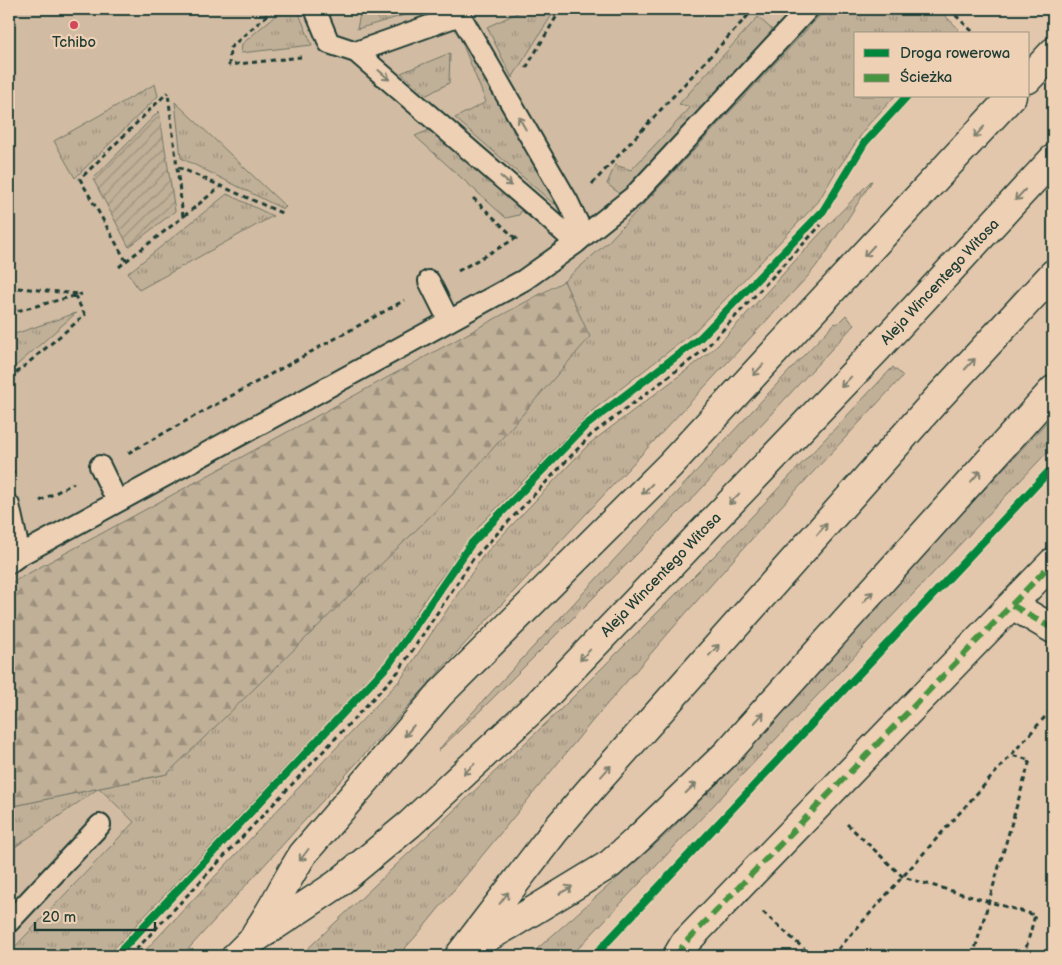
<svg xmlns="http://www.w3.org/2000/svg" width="1062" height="965" viewBox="0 0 1062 965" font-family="'Balsamiq Sans',sans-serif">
	<defs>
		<pattern id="grass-tufts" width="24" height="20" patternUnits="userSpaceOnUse" patternTransform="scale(1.25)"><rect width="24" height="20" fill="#c1b098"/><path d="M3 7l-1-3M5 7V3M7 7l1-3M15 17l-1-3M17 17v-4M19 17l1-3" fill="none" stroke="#9c907d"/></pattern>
		<pattern id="forest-firs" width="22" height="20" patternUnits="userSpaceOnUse" patternTransform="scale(1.25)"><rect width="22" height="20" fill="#c1b098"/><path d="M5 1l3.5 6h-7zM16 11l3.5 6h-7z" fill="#9c907d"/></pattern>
		<pattern id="garden-furrows" width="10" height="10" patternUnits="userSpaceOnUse" patternTransform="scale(1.25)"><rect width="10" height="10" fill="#c1b098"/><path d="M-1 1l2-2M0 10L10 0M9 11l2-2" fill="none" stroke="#9c907d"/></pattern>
	</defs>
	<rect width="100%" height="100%" fill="#e2c7ac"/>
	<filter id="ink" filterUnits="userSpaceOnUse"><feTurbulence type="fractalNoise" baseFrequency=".02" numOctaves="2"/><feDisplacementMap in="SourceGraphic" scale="10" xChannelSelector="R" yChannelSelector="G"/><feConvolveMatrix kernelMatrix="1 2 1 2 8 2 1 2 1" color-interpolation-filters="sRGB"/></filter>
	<g filter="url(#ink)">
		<path fill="#d1bba2" d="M9,9h831l-227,244 -604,331z
			M99,788l35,34 -125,131v-109l6,2z"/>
		<path fill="url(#grass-tufts)" stroke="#707666" d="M283,9h14l15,36 -71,8 1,-9z
			M361,9h48l-1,5 -51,15z
			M526,9h28l1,1 -43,68 -25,-51z
			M826,9h112l21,20 -4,5h-99v62h39l-27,29 -33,48 -17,29 -123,129 -103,80 -110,112 -55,73 -40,63 -280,297h-98v-3l125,-131 -35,-34 -84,59 -6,-3v-37l158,-33 422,-437 -25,-56 44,-39z
			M758,17l19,17 -153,163 -17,-13 8,-19 16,5 60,-63 -12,-3z
			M461,40l98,161 -5,3 -99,-86 31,-16z
			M450,53l-1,30 -22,12 -26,-22z
			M155,84l3,12 -83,82 -21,-37z
			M175,102l111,105 -3,2 -102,-51z
			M434,128l89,79 -4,8 -13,3 -91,-82z
			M871,181h1l-48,75 -15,19 -350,375 -277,306h-42l261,-277 82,-123 29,-31 77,-81 115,-87 14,-12 109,-119z
			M227,194l46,22 -134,74 -11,-17z
			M76,313l-67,59v-36z
			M846,315l8,10 -165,177 -205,205 -46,44 8,-10 358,-386 31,-32 2,1z
			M893,367l10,9 -130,139 -94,106 -85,98 -177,216 -19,21h-98l260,-246 162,-162z
			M1053,415v31l-482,510h-42l110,-97 30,-27z"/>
		<path fill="url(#forest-firs)" stroke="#707666" d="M564,281l26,56 -135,155 -288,282 -158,33v-223z"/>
		<path fill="url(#garden-furrows)" stroke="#707666" d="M159,111l16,100 -46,36 -36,-68z"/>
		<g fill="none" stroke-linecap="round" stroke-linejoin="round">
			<defs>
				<path id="lane" d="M315,9l14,34 27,9 191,165 29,26 8,-7 -16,-34 -108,-187 -8,-6
					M356,52l104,-37
					M584,236l50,-40 174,-187
					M429,281l20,40
					M100,466l17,35
					M9,505l11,50
					M9,563l11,-8 504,-275 52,-37
					M9,922l91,-97"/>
				<path id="street" d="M1012,605l41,24
					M677,956l7,-12 369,-382"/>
				<path id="primary" d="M1028,79l25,-27
					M256,933c18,-25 30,-53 47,-79l137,-160 230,-229 342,-369
					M474,945l39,-22 97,-59 29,-26 87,-84 327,-364
					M236,956l14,-14 86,-57 74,-61 128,-120 341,-357 174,-188
					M459,956l95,-124 34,-40 349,-393 116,-125"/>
			</defs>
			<use href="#lane" stroke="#1f3d34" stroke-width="24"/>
			<use href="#street" stroke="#1f3d34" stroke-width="31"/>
			<use href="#primary" stroke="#1f3d34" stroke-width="31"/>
			<path stroke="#1f3d34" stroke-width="3" stroke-dasharray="5 4" stroke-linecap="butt" d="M274,9l-44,39 -1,17 72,-8
				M949,9l26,25
				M526,68l35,-59
				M178,167l106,47
				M592,184l162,-175
				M473,198l43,41
				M184,216l37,-30
				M126,261l57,-44 -15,-124
				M119,267l7,-6 -46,-82 88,-87
				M458,271l62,-35
				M9,287l69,7
				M9,313l73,-19
				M9,379l76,-64 -10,-19
				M9,453l5,21
				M128,453l277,-153
				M40,501l34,-18
				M847,824l56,53 132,38 -11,41
				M763,912l49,44
				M130,956l268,-284 75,-113 118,-124 113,-85 117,-125
				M832,956l221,-248
				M973,956l57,-196 -19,-5"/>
			<use href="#lane" stroke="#eed0b4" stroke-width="20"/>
			<use href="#street" stroke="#eed0b4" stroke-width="28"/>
			<use href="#primary" stroke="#eed0b4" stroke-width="28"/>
			<path stroke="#479441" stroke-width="6" stroke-dasharray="12 6" stroke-linecap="butt" d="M1012,605l41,24
				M677,956l7,-12 369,-382"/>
			<defs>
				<path id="cycleway" d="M116,956l273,-292 82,-120 114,-118 115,-88 123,-127 42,-69 42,-46
					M594,956l459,-489"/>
			</defs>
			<use href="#cycleway" stroke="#eed0b4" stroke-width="11"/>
			<use href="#cycleway" stroke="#00873e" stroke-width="8"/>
		</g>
		<defs><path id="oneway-shaft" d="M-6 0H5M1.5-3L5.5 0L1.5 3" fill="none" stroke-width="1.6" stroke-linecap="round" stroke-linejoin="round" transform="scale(1.25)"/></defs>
		<g stroke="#7c7f6e">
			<use href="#oneway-shaft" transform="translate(384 75) rotate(41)"/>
			<use href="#oneway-shaft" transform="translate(522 123) rotate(-120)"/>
			<use href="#oneway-shaft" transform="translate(979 132) rotate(133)"/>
			<use href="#oneway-shaft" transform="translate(506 181) rotate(41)"/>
			<use href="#oneway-shaft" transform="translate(1020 195) rotate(133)"/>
			<use href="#oneway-shaft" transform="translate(869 251) rotate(133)"/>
			<use href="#oneway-shaft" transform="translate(970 364) rotate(-47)"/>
			<use href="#oneway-shaft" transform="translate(758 370) rotate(133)"/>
			<use href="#oneway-shaft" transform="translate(846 382) rotate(134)"/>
			<use href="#oneway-shaft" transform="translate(976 476) rotate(-48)"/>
			<use href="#oneway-shaft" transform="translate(647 489) rotate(135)"/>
			<use href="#oneway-shaft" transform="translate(734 499) rotate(134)"/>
			<use href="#oneway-shaft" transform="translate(822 529) rotate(-48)"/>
			<use href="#oneway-shaft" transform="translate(868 597) rotate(-48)"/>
			<use href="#oneway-shaft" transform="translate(714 650) rotate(-48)"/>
			<use href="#oneway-shaft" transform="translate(585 655) rotate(134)"/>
			<use href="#oneway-shaft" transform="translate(759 718) rotate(-48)"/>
			<use href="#oneway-shaft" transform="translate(409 731) rotate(130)"/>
			<use href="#oneway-shaft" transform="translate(469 769) rotate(137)"/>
			<use href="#oneway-shaft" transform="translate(606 771) rotate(-48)"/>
			<use href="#oneway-shaft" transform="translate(691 788) rotate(-44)"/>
			<use href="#oneway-shaft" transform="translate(304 855) rotate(127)"/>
			<use href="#oneway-shaft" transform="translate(566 890) rotate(-31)"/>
			<use href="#oneway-shaft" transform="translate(504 898) rotate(-53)"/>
		</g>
	</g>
	<circle fill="#d1495b" stroke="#eed0b4" stroke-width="2" cx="74" cy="25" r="5"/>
	<g text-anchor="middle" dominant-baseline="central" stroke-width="4.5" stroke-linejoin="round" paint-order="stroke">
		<g font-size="15" fill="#1f3d34" stroke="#eed0b4">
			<text x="74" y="42">Tchibo</text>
		</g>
		<g font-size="15" fill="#1f3d34" stroke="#eed0b4">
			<text transform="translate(940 282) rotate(-47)">Aleja Wincentego Witosa</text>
			<text transform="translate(661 575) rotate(-46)">Aleja Wincentego Witosa</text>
		</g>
	</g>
	<rect width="1062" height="965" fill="none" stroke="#eed0b4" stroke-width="30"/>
	<rect x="15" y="15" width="1032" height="935" fill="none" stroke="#1f3d34" stroke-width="2" filter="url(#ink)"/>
	<rect x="854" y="32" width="175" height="65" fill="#eed0b4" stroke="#9b9581"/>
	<rect x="864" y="49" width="25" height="8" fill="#00873e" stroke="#9b9581"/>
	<text x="900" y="58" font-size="15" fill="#1f3d34">Droga rowerowa</text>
	<rect x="864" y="74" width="25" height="8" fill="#479441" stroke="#9b9581"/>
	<text x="900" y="82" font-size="15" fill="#1f3d34">Ścieżka</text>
	<path d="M35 922v8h120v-8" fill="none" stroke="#1f3d34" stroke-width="2.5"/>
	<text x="42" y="922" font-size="15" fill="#1f3d34" stroke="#eed0b4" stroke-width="4" paint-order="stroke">20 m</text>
</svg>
